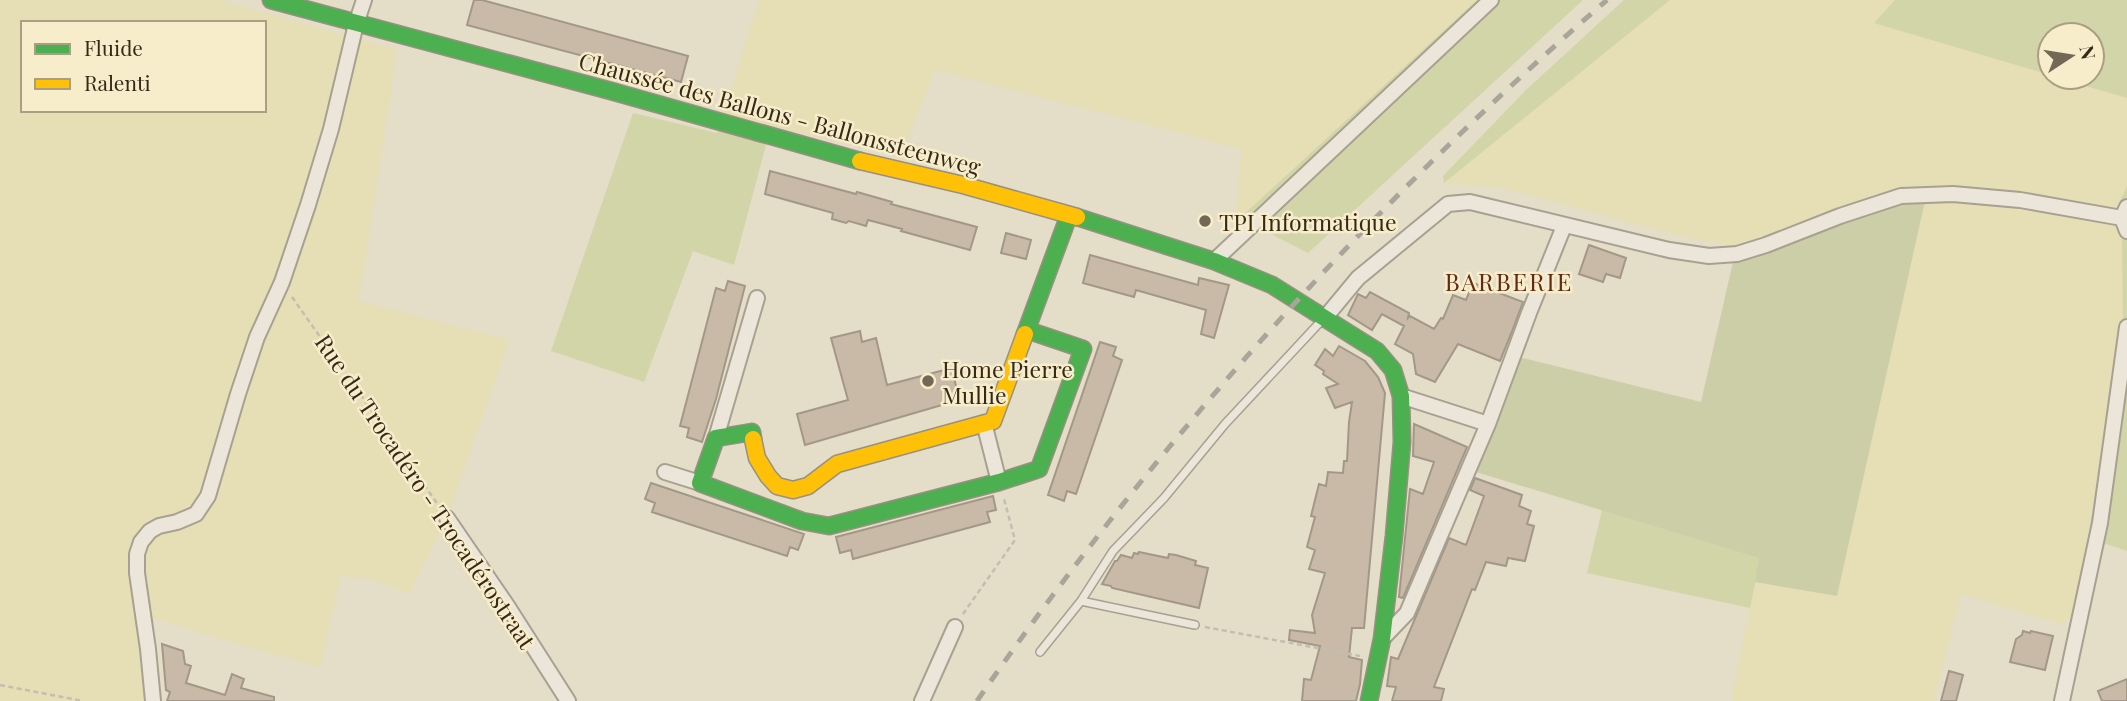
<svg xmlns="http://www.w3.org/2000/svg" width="2127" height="701" viewBox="0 0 2127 701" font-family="'Playfair Display',serif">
	<rect width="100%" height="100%" fill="#e4ddc7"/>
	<path fill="#e6deb5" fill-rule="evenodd" d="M0,0h219l178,50 -38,251 150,39 -62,178 -38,76 -33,-14 -35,-4 -21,91 -117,-33 -54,-18 4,85h-153zM23,23h241v87h-241z
		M759,0h718l-237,218 -5,-3 7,-66 -307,-79 -34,87 -178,-43z
		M1670,0h225l-21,23 176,52v2l77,21v88l-8,17 3,39 1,80 -49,293 -12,9 -101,-30 -27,107h-203l24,-119 82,13 70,-397 -174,64 -7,-18 -41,-7 -185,-50 -56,-4z"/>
	<path fill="#d2d5a7" d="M1477,0h106l-275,253 -68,-35z
		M1624,0h46l-226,183 -1,-7 83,-86z
		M1895,0h232v98l-72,-21h37v-42h-42v40l-176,-52z
		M633,113l84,20 6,-19 48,12 -37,139 -41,-14 -49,131 -93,-31z
		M2127,186v365l-39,-13 35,-216 -1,-80 -3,-39z
		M1602,510l158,48 -10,50 -163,-35z"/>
	<path fill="#cccea8" d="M1907,198l18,3 -88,395 -82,-14 4,-24 -283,-86 43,-115 182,45 32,-140z"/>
	<path fill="#c8baa7" stroke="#a39887" stroke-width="2" d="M474,0h8l206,56 -7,26 -214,-57z
		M770,171l86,23 1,-2 35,10 -1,2 86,23 -7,23 -69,-19 1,-2 -34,-9 -2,6 -17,-5 -3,2 -14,-4 1,-6 -68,-19z
		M1006,233l25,7 -5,19 -25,-6z
		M1589,245l37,13 -6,20 -14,-4 -3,8 -24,-8z
		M1090,255l108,30 1,-7 30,7 -15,53 -13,-4 5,-24 -70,-20 -2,7 -51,-14z
		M728,281l17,5 -29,113 -14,43 -15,-5 2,-9 -9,-2 36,-138 9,3z
		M1473,283l50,19 -12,32 -11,27 -42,-17 -23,38 -19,-8 -3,-20 -18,-10 9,-18 -22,-12 -10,16 -24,-15 10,-21 8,4 4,-6 39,21 -1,5 2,-2 24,13 7,-11 2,1 10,-24 13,5z
		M860,331l2,11 14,-4 11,47 65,-17 7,32 -154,45 -8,-31 51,-14 -17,-62z
		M1100,342l16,5 -3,9 9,4 -46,134 -9,-3 -3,10 -16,-6z
		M1339,346l26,15 13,16 7,16 -21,235h-12l-3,29 13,3 -2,24 -4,17h-54l2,-22 7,1 9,-34 -31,-6 1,-10 25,3 -3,-18 13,-42 -16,-4 6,-19 -8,-3 8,-30 -4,-1 8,-32 7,2 2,-14 15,1 1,-12h3l2,-39 3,-20 -17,6 -9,-20 12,-4 -15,-10 1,-3 -9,-6 10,-16 8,7z
		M1414,424l53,23 -64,151 -4,-1 11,-108 13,5 11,-32 -21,-6z
		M1475,478l47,17 -3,11 12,5 -4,13 7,2 -9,35 -17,-3 -2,8 -20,-4 -11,28 -3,-1 -38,98 10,2 -3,12h-49l4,-14 -9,-1 4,-29 7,2 51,-121 17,7 18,-49 -14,-6z
		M651,483l153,51 -6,16 -8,-3 -3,9 -135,-44 3,-9 -10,-4z
		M993,496l3,14 -9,2 3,10 -137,37 -2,-9 -11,3 -4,-16z
		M1139,552l29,6 1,-4 7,1 20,6 -1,4 13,3 -9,40 -87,-20 -1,-2 -9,-2 13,-23h2l4,-6 11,3 2,-5 4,1z
		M2023,631l7,2 1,-2 22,5 -8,34 -35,-8 6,-23 6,-4z
		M162,644l21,7 2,13 6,2 -5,17 39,12 7,-21 12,5 -3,9 33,9v4h-107l3,-9 -4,-2z
		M1949,671l14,4 -7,26h-15z
		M2127,679v22h-25l-4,-10z"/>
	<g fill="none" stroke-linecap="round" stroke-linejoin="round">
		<defs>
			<path id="lane" d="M1081,601l114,24
				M1040,652l41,-51 32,-50 51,-53 61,-74 98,-105"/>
			<path id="street" d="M2127,207l-5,11 5,13
				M1214,261l277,-261
				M1324,319l34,-41 90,-74 22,-2 199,48 40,6 28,-2 29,-9 74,-29 61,-20 52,-2 67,6 102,18
				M1401,396l87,28
				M984,423l15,59
				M716,438l41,-140
				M665,472l35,11
				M447,518l61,89 60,94
				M1382,639l25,-26 81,-189 41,-111 35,-87
				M153,701l-5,-52 -11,-76v-19l4,-12 9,-11 9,-5 18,-4 19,-8 12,-18 30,-102 19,-57 25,-55 26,-77 23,-76 25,-105 8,-24
				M922,701l33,-74
				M2062,701l38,-178 27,-196"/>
			<path id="fast" d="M271,0l340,91 249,70
				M1077,217l137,44 58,24 105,66 16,19 8,26 1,46 -8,94 -12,103 -13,62
				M1025,334l44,-119
				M753,439l-1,-7 -36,6 -16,45 102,38 27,5 170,-44 40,-13 44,-120 -56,-19"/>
			<path id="slow" d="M860,161l103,24 114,32
				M753,439l4,19 11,18 9,10 16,4 15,-4 29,-22 156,-43 32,-87"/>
		</defs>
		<use href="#lane" stroke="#a8a091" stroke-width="10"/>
		<use href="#street" stroke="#a8a091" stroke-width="18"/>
		<use href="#fast" stroke="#989081" stroke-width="19"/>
		<use href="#slow" stroke="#989081" stroke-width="19"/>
		<path stroke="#c3beb0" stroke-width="2.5" stroke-dasharray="5 3.5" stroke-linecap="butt" d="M292,297l147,209
			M963,614l52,-74 -11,-41
			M1205,627l155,29
			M0,685l83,16"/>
		<use href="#lane" stroke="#ebe6d9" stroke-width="7"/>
		<use href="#street" stroke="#ebe6d9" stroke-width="14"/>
		<use href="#fast" stroke="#4caf50" stroke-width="16"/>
		<use href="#slow" stroke="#ffc107" stroke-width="16"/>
		<path stroke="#a9a59a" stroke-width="5" stroke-dasharray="12 12" stroke-linecap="butt" d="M977,701c177,-257 394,-497 630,-701"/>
	</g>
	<g fill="#736856" stroke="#f8edca" stroke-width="2.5">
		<circle cx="1205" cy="221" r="7"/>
		<circle cx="928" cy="381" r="7"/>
	</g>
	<g text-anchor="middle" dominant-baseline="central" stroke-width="5" stroke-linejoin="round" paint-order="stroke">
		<g font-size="23" fill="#362919" stroke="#f8edca">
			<text transform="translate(780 113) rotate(15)">Chaussée des Ballons - Ballonssteenweg</text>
			<text transform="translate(426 491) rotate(56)">Rue du Trocadéro - Trocadérostraat</text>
		</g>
		<g font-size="23" fill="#362919" stroke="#f8edca" text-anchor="start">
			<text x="1219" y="221">TPI Informatique</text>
			<text x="942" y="368">Home Pierre<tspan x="942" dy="26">Mullie</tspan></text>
		</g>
		<g font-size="24" letter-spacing="2" fill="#652a16" stroke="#f8edca">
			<text x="1509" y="281">BARBERIE</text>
		</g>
	</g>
	<rect x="21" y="21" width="245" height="91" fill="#f8edca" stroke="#aa9f83" stroke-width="2"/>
	<rect x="35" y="44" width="35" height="10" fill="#4caf50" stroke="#aa9f83" stroke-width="2"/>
	<text x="84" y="56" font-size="21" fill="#362919">Fluide</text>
	<rect x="35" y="79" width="35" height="10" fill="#ffc107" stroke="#aa9f83" stroke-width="2"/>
	<text x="84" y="91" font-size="21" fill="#362919">Ralenti</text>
	<g transform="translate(2071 56) rotate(78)"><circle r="33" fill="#f8edca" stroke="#aa9f83" stroke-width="2"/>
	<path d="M0-5L12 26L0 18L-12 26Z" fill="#736856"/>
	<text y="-10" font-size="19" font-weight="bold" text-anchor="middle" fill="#362919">N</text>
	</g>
</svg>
